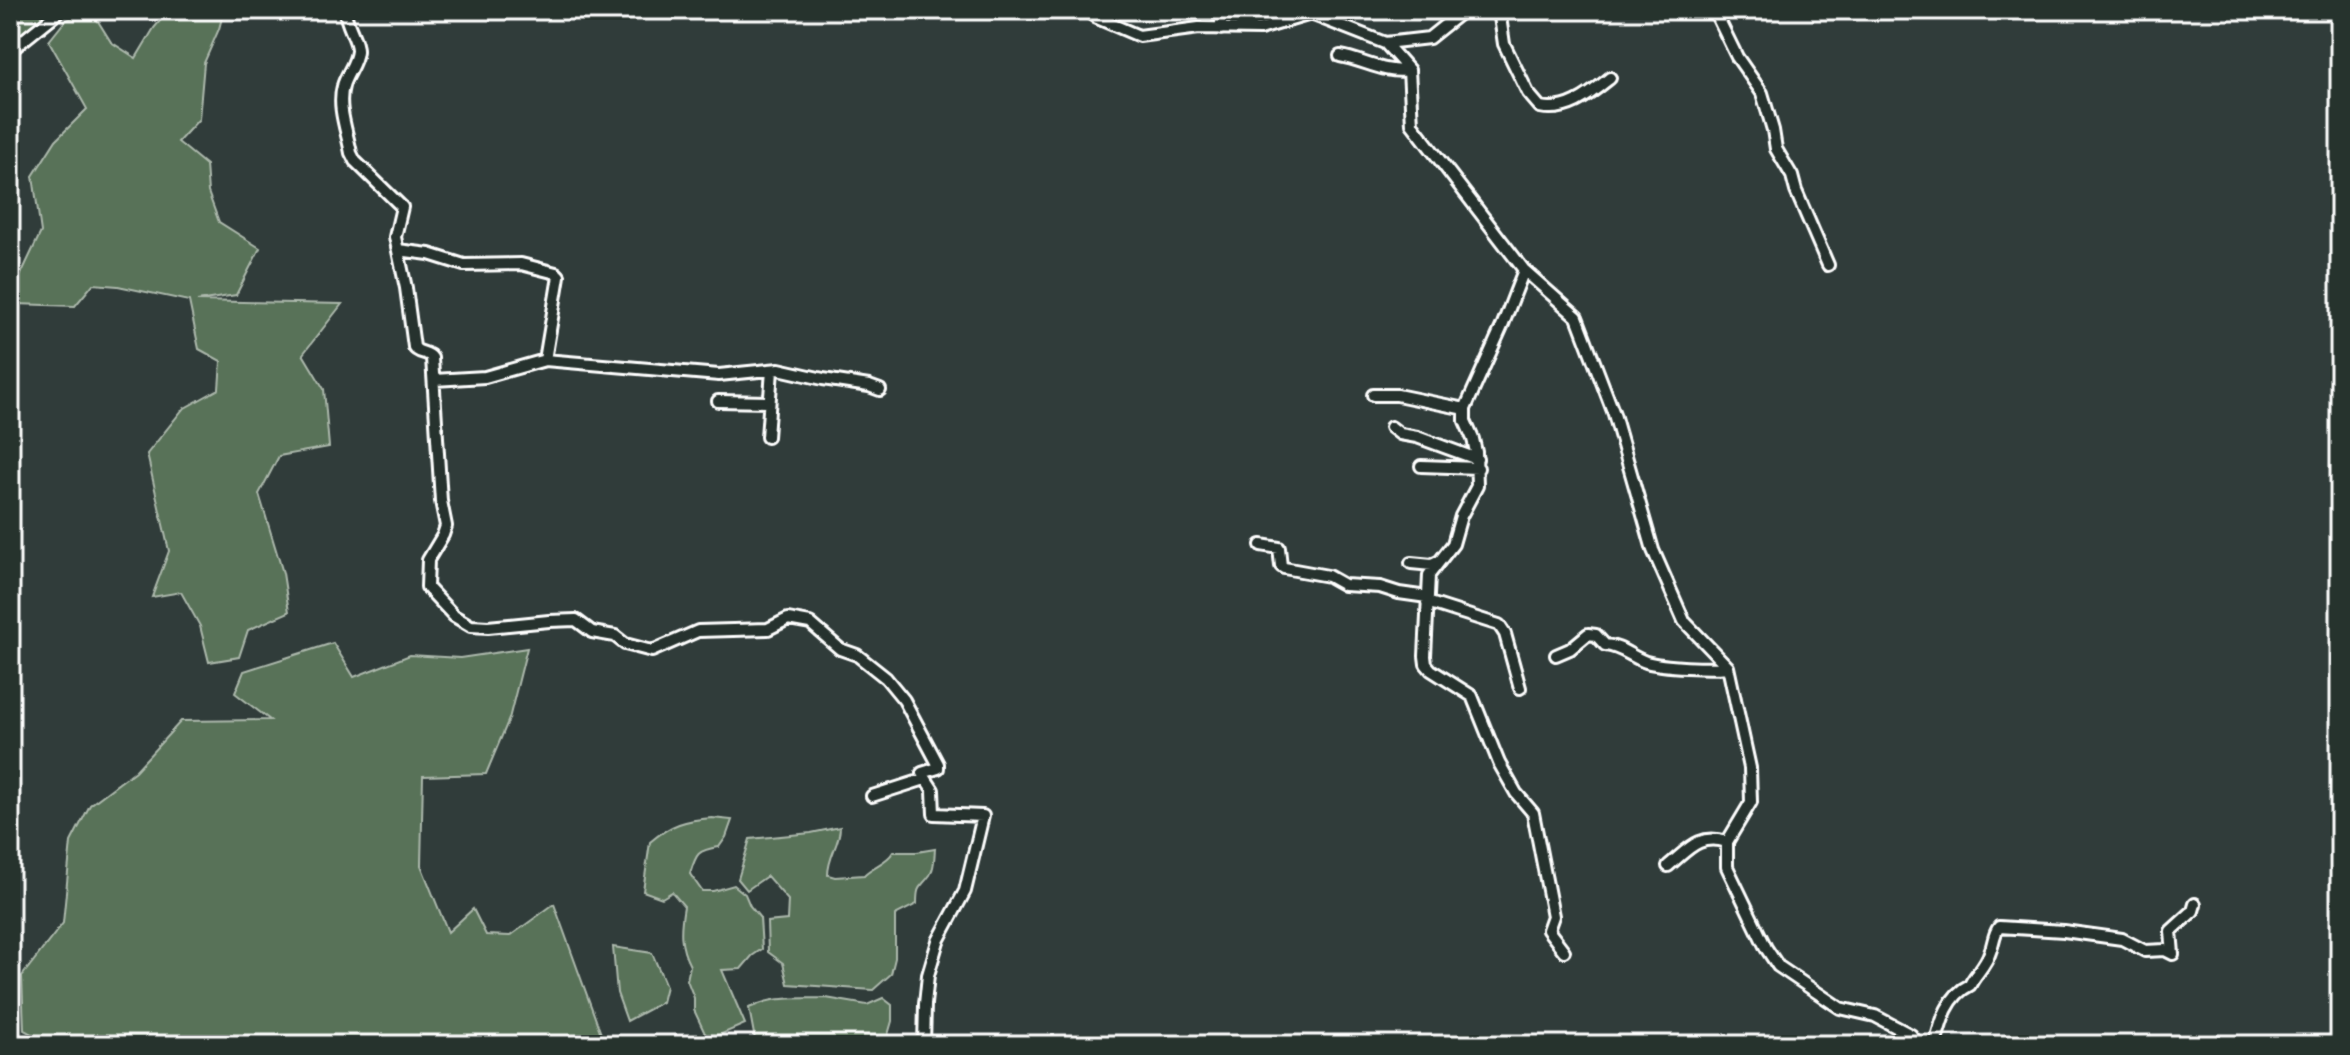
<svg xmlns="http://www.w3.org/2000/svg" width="2350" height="1055" viewBox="0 0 2350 1055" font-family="'Comic Neue',sans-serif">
	<rect width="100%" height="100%" fill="#303c3a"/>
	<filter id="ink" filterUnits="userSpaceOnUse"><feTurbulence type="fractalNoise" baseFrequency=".0125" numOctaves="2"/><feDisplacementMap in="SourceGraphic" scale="16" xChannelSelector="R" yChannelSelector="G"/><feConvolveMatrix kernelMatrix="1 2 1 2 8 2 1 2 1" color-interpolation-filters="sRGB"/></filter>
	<g filter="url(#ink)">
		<path fill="#587258" stroke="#acb8ac" stroke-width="2" d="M10,10h39l-17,23 -22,11z
			M87,10h4l20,32 25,16 18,-30 15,-18h55l-5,19 -15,34 -5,56 -21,23 28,23 2,27 11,30 41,26 -24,47 -39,6 145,3 -39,50 21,35 5,58 -50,9 -20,38 24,79 6,39 -41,18 -9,27 -30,5 -9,-36 -19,-34 -29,5 17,-46 -22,-97 36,-45 36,-20 2,-28 -22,-12 -10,-48 -71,-15 -25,-2 -18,22 -59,-2 -1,-17 26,-55 -8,-56 23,-36 31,-31 -38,-68 16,-20z
			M333,643l21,34 56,-22 50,3 67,-10 -18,71 -23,55 -63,2 -2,89 27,67 25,-23 13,26 24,1 44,-32 51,141h-544l-15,-3 -22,-12 -2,-54 41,-53 8,-81 19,-37 45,-34 46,-50 89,-1 -35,-27 9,-22z
			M712,818l20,2 -6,17 -7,10c-22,3 -23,7 -29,27l12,17h11l21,-6 11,9 5,12 10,12 2,31 -10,7 -11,13 -19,1 23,54 -37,16 -14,-30v-12l-7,-18 3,-14c-11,-21 -10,-37 -6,-60l-12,-14 -10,6 -19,-7 7,-49c21,-18 35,-22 62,-24z
			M840,827c0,17 -12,29 -12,48l7,2 29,-2c8,-9 23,-12 29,-23h24l18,-3c-1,9 0,18 -5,26 -10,14 -13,9 -13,29l-22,11v43l-4,16 -18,16 -85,-6 -5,-21 -15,-11 -1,-30 20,-2 1,-20 -21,-24 -20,14 -9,-11 12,-40 61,-6z
			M613,947l39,6 14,33 -4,16 -35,19 -10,-28z
			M826,998l41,7 16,-7 9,7v16l-7,24h-129l-7,-37c27,-13 48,-9 77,-10z"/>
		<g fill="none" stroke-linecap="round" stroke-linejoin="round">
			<defs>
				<path id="minor" d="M345,10c1,16 13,30 12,41 -1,13 -11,23 -14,35 -6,21 4,45 8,67l4,8 47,46 -7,30 11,51 8,59c4,7 14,4 18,11l9,143 5,25 -3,9 -15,25 -1,27 27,29 17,10 17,1 61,-6 27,-1 16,12 23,4 10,8 27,7 46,-20 70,-2 20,-10 22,4 30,26 17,6 29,23 18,22 34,64v4l-16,5 11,17 1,24 49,2 -18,75 -27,50 -10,34 -3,29 -1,41
					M1086,10l11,8 42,18 60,-8 61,1 51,-15 74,29 24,27 3,54 112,146 53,47 37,97 39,136 31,71 44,46 22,101 1,34 -24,40v25l39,81 12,18 62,42 35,8 36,19 7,10
					M1499,10l5,34 24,49 12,14c28,6 50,-13 70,-29
					M1714,10l23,47 25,36 11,37 3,19 16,27 4,15 32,74
					M1221,29v-19
					M1385,43l44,-5 35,-28
					M10,51l51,-41
					M1340,56c24,4 44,18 69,14
					M398,250l31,4 35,11 57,-1 35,9 3,3 -14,84 -60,17 -51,3
					M1524,270l-21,54 -38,85v12l8,18 3,13 1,34 -16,30 -8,28 -24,31 -4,81 1,8 5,6 41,26 27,67 17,30 17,20 20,103 -5,14 16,21
					M545,360l174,15 60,-6 44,10 46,7 11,4
					M1373,395h24l68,14
					M718,401l51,1
					M1391,427l9,7 17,3 60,22
					M767,437l5,-67
					M1421,466l57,2
					M1261,545l18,3 2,18 3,2 44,8 16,9 36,2 19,6 28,4
					M1411,563l21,2 6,-3
					M1427,602l72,23 6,9 15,54
					M1556,655l14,-6 18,-15 8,1 9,10c16,1 26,12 41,17 17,5 64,7 82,5
					M872,796l53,-17
					M1668,866c20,-16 30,-33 59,-24
					M1935,1045c6,-23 12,-49 35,-60 5,-11 16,-19 20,-33 4,-9 3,-17 9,-25l65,4 58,8 23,12 20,-1 8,4 -2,-23 22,-20 2,-7"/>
			</defs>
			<use href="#minor" stroke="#fff" stroke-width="16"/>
			<use href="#minor" stroke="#26332d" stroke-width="10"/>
		</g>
	</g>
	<rect width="2350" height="1055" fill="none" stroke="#26332d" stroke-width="40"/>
	<rect x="20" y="20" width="2310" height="1015" fill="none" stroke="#fff" stroke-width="3" filter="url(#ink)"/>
</svg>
